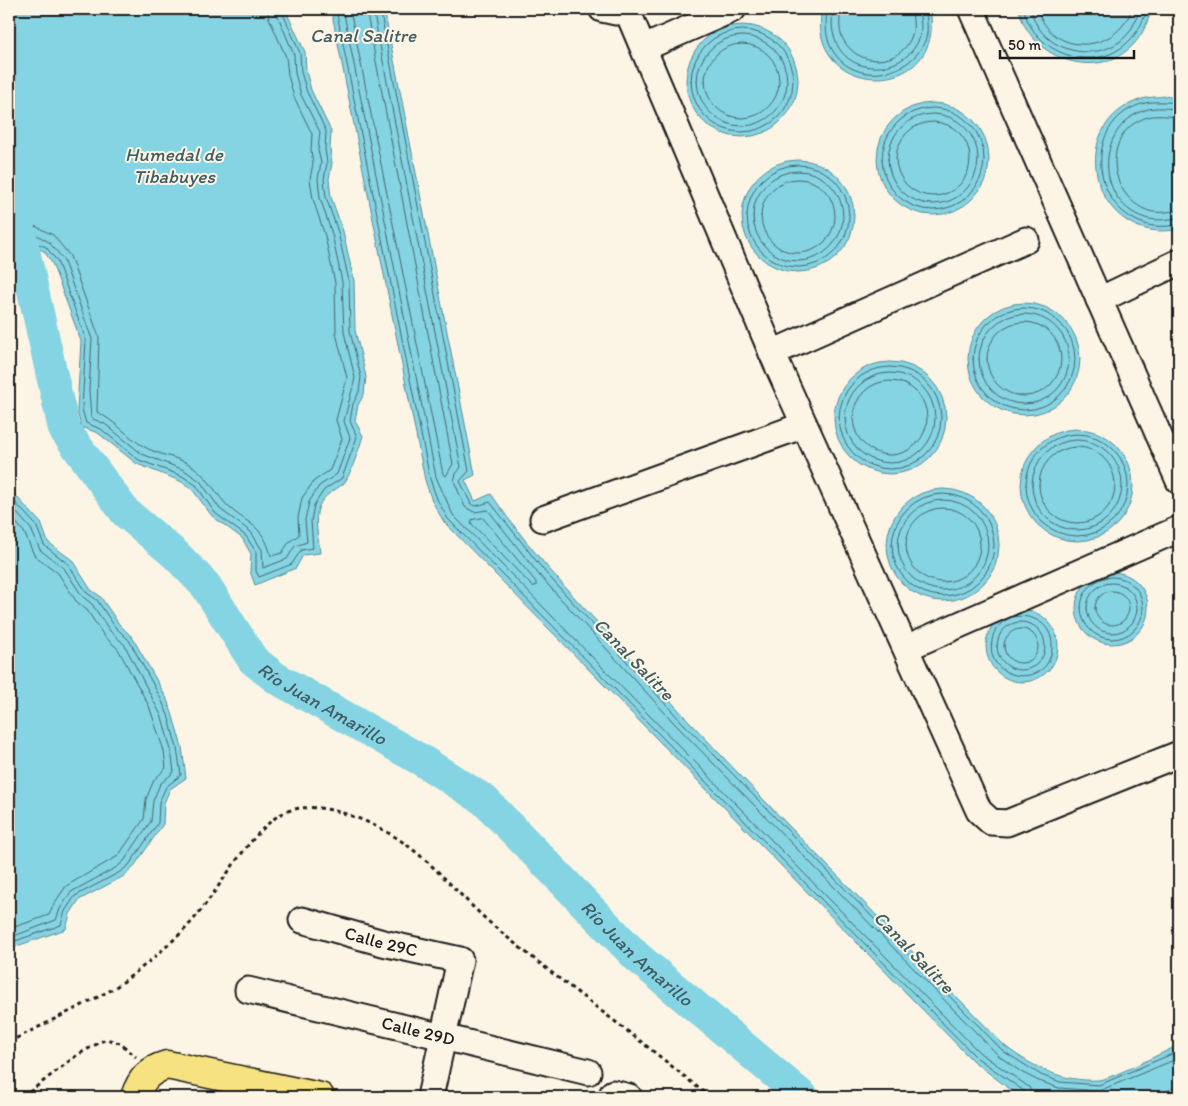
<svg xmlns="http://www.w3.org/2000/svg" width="1188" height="1106" viewBox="0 0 1188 1106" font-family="Itim,sans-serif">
	<rect width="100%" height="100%" fill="#fcf5e5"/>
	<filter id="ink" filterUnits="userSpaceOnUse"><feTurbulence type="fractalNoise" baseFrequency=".02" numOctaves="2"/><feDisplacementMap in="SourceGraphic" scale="10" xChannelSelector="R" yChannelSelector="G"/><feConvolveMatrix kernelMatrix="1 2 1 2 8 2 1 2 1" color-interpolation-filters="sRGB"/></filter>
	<g filter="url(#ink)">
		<path fill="#85d4e3" stroke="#5b8a93" d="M9,9h276l20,43 1,19 5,19 20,41 -1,18 2,14 -3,16 2,18 12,34 11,50 1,49 11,47 -2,17 -6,11 -3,16 8,15c-2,7 -14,43 -19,47 -9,8 -20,11 -25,23 -6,15 0,33 1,47l-17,2 -7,13 -41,17 -5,-14 1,-17 -9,-16 -30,-22 -20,-27 -12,-8 -43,-17 -39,-31 -17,-6 -4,-17 4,-69 -29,-78 -8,-12 -35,-15z
			M331,9h53l91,466 -10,5 10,21 16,-7c43,64 99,120 151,176 117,129 242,252 364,377 27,20 56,35 92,33 14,-1 65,-28 81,-35v41l-29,11h-125l-14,-7 -38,-29 -529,-539 -12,-21 -7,-21z
			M822,9h108c17,95 -126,89 -108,0z
			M1019,9h133c-5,14 -9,26 -20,37 -37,37 -104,11 -113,-37z
			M686 81a56 56 0 1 1 112 0a56 56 0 1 1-112 0Z
			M1165,96l14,3v130c-85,19 -118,-105 -37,-130 7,-2 16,-2 23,-3z
			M877 159a56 56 0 1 1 112 0a56 56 0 1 1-112 0Z
			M742 216a56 56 0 1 1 112 0a56 56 0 1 1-112 0Z
			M968 359a56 56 0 1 1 112 0a56 56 0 1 1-112 0Z
			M834 418a56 56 0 1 1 112 0a56 56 0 1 1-112 0Z
			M1021 485a56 56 0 1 1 112 0a56 56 0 1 1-112 0Z
			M9,432l6,63 26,28 7,19 24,18 19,30 9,6 19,28 13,13 34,60 6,16 10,34 4,31 -16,11 -6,14 -1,21 -30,44 -9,8 -45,24 -9,14 -4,15 -49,17 -8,8z
			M887 545a56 56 0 1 1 112 0a56 56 0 1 1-112 0Z
			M1076 608a36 36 0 1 1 72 0a36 36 0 1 1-72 0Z
			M986 646a36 36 0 1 1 72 0a36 36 0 1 1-72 0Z"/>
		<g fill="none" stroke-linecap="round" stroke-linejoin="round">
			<path stroke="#46666c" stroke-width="1" d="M336,9l94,470 7,20 11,20 528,538 48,34 2,6
				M343,9l93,468 17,38 527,538 49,34 4,10
				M350,9l93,465 3,2 7,-12 -87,-455
				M373,9l88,458 -5,7 -2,7 11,26 9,5 14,-2 52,66 136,149 323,331 22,16 18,9 20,7 40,3 80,-33
				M380,9l89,462 -9,10 11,23 5,2 14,-4 55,70 136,149 322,330 38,24 19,7 39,3 80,-34
				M827,9c-1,11 -2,23 2,34 17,43 77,38 95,0 6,-12 2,-22 2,-34
				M833,9c-1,11 -2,19 2,30 12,39 70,36 84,0 4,-10 1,-20 0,-30
				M841,9c-1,10 -3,20 2,30 14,29 59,28 69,-4 3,-9 0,-17 0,-26
				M1024,9c9,45 71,66 104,33 10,-9 15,-21 19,-33
				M1031,9c7,41 62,56 92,30 9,-8 13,-19 17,-30
				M1038,9c12,48 78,46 94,0
				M691 81a51 51 0 1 1 102 0a51 51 0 1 1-102 0Z
				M697 81a45 45 0 1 1 90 0a45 45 0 1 1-90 0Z
				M705 81a37 37 0 1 1 74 0a37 37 0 1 1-74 0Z
				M1179,103c-12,-1 -22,-2 -34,0 -61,15 -57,103 0,121 12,4 23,2 34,1
				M882 159a51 51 0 1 1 102 0a51 51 0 1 1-102 0Z
				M1179,109c-11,0 -22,-3 -34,1 -51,17 -50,96 4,109 11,2 20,0 30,-1
				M888 159a45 45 0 1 1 90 0a45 45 0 1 1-90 0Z
				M1179,117c-10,0 -20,-3 -31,0 -46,13 -42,79 1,94 10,3 20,0 30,0
				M896 159a37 37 0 1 1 74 0a37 37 0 1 1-74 0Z
				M747 216a51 51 0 1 1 102 0a51 51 0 1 1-102 0Z
				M753 216a45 45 0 1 1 90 0a45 45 0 1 1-90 0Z
				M761 216a37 37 0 1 1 74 0a37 37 0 1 1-74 0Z
				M9,218l28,9 16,8 17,21 29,81 -2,75c18,9 30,24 46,34 14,9 32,10 46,18 17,10 24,25 36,39 19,21 38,19 46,53l11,-3 7,-11 10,-7 -1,-17 4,-20 12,-17 16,-11 12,-31 -6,-19 11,-42 -11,-45 -1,-50 -10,-47 -12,-37 -3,-20 3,-16 -2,-13 1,-16 -18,-37 -6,-22 -2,-18 -17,-39 -2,-9
				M9,226l26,8 14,8 14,17 29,80 -3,51 2,28 14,6 37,30 42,16 16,11 20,28 31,23 11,18 1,18 24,-9 8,-13 12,-4 -2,-22 4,-18 10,-16 18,-12 13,-36 -6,-17 11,-43 -11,-46 -2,-50 -10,-48 -12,-36 -2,-19 3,-16 -3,-13 2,-18 -19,-37 -6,-22 -1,-18 -19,-46
				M9,232l37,15 11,14 29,79 -4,69 4,14 15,6 38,31 43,16 14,9 19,28 31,23 10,16v19l3,6 33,-13 9,-14 12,-2 -2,-27 3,-16 10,-15 18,-12 15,-41 -7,-16 3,-17 6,-12 2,-15 -11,-46 -1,-50 -11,-49 -12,-35 -2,-18 3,-16 -2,-14 1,-18 -19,-39 -6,-20 -1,-19 -19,-44
				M973 359a51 51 0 1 1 102 0a51 51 0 1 1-102 0Z
				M979 359a45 45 0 1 1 90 0a45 45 0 1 1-90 0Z
				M987 359a37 37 0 1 1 74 0a37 37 0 1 1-74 0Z
				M839 418a51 51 0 1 1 102 0a51 51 0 1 1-102 0Z
				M845 418a45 45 0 1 1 90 0a45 45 0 1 1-90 0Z
				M853 418a37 37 0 1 1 74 0a37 37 0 1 1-74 0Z
				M1026 485a51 51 0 1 1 102 0a51 51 0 1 1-102 0Z
				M1032 485a45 45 0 1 1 90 0a45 45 0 1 1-90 0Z
				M1039 485a38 38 0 1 1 76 0a38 38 0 1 1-76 0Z
				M9,481l2,17 25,27 8,20 24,19 19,29 10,7 18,27 14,13 32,59 7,16 9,33 4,27 -15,12 -7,15 -1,21 -29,42 -9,7 -45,24 -10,15 -4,14 -46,16 -6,6
				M892 545a51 51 0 1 1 102 0a51 51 0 1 1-102 0Z
				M898 545a45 45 0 1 1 90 0a45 45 0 1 1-90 0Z
				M9,504l22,25 9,21 24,18 18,28 10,8 18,27 14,13 38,73 9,33 3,22 -14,12 -7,17 -2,20 -27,40 -7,6 -46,25 -11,17 -4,11 -47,18
				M906 545a37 37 0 1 1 74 0a37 37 0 1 1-74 0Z
				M9,514l15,18 10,23 24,18 18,28 11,9 17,26 14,13 31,57 15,45 2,17 -12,12 -8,19 -2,20 -26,37 -52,30 -12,18 -5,11 -40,14
				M483,518l53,64v4h-4l-61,-63 1,-3z
				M1081 608a31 31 0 1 1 62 0a31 31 0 1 1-62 0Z
				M1087 608a25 25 0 1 1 50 0a25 25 0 1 1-50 0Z
				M1095 608a17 17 0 1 1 34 0a17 17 0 1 1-34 0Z
				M1007,619c-9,6 -14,12 -15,22 -8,41 59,49 60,6 1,-23 -20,-34 -39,-30
				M997 646a24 24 0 1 1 48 0a24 24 0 1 1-48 0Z
				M1004 646a17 17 0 1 1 34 0a17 17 0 1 1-34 0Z"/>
			<path stroke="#85d4e3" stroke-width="32" id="s1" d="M9,193l10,35 45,201 61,83 51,43 30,31 47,74 23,18 145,82 63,40 153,157 166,140"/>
			<defs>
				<g id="minor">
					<path d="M602,9l14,3 13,-3"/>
					<path d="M971,9l208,472"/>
					<path d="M627,10l145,343 207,458 12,11 16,1 172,-69"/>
					<path d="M644,48l89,-39"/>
					<path d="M1099,300l80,-38"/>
					<path d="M772,353l254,-113"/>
					<path d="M543,519l261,-94"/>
					<path d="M906,648l273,-119"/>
					<path id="s2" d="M302,920l81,23 77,17 -30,137"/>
					<path id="s3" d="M248,990l340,82"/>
					<path d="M613,1093l16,4"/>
				</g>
				<path id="major" d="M135,1097c6,-18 14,-27 32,-32l153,32"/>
			</defs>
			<use href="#minor" stroke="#1c1c1c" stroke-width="29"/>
			<use href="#major" stroke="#1c1c1c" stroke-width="31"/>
			<path stroke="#1c1c1c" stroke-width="3" stroke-dasharray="4 4" stroke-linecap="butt" d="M9,1042c33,-17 67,-33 100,-51 20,-11 59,-45 76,-62 30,-31 56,-85 90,-111 30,-23 81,-3 110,13 44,24 73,65 111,97 70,58 144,110 213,169
				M23,1097l54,-42 29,-16 14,4 16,14"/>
			<use href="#minor" stroke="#fcf5e5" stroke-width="25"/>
			<use href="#major" stroke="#f6e281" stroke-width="28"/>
		</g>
	</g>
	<g text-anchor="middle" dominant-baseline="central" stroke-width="4" stroke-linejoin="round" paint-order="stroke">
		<g font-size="18" fill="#1c1c1c" stroke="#fcf5e5">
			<text stroke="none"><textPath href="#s2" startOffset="82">Calle 29C</textPath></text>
			<text stroke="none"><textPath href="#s3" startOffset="175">Calle 29D</textPath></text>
		</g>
		<g font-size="19" font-style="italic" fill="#415c62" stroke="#fcf5e5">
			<text x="363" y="35">Canal Salitre</text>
			<text x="174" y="154">Humedal de<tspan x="174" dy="22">Tibabuyes</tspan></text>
			<text transform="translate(634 659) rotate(46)">Canal Salitre</text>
			<text stroke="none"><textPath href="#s1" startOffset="625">Río Juan Amarillo</textPath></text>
			<text stroke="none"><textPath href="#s1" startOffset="1030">Río Juan Amarillo</textPath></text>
			<text transform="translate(914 952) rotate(46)">Canal Salitre</text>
		</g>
	</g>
	<rect width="1188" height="1106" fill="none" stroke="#fcf5e5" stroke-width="30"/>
	<rect x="15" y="15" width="1158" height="1076" fill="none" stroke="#1c1c1c" stroke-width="2" filter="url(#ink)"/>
	<path d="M1000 50v8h134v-8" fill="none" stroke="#1c1c1c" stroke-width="2.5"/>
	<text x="1008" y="50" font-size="15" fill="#1c1c1c" stroke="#fcf5e5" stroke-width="4" paint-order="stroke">50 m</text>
</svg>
